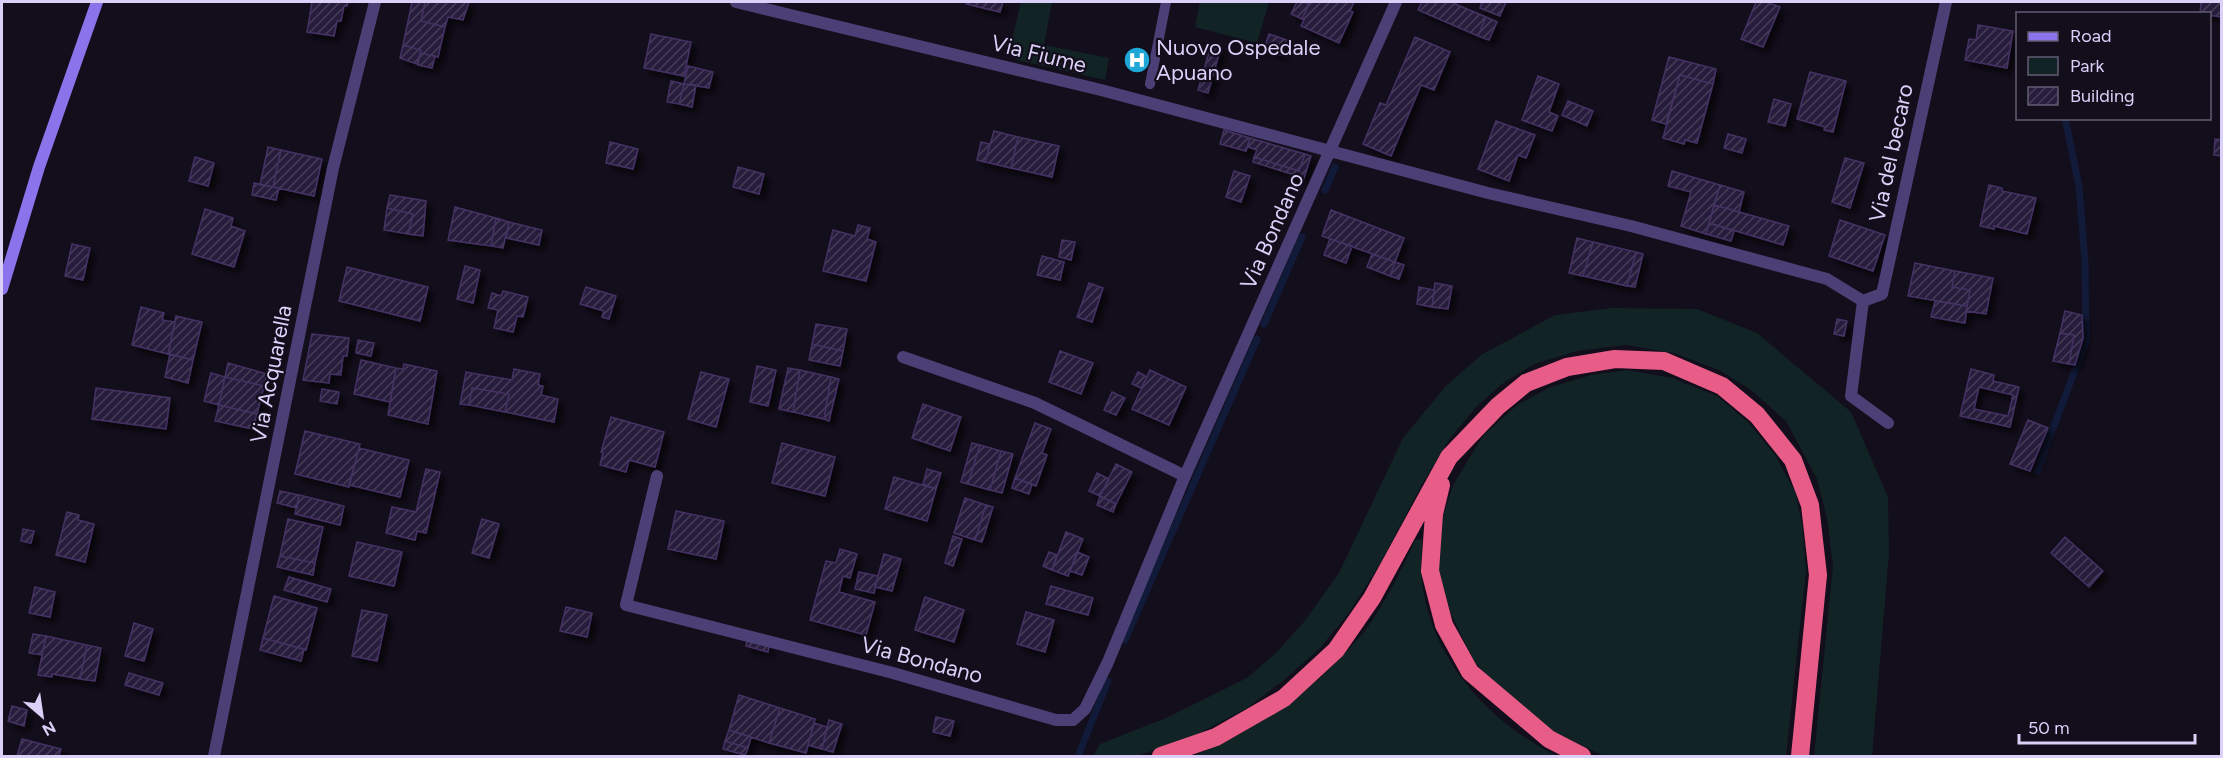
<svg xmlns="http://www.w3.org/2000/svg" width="2223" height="758" viewBox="0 0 2223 758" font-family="Figtree,sans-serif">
	<defs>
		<pattern id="building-hatch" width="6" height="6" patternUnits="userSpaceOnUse" patternTransform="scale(1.5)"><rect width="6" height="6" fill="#281d3b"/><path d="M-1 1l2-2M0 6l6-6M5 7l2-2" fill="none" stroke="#473d58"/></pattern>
		<filter id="shadow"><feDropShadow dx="5.5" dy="5.5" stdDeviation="3" flood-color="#0009"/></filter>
	</defs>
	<rect width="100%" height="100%" fill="#130e1c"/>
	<path fill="#122325" d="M1021,2h31l-8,43 65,13 -4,22 -88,-20 -5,-4 -2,-7z
		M1200,2h69l-12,41 -62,-16z
		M1612,308l85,1 60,24 94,79 37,85 1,56 -17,203h-58l19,-190 -6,-48 -10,-39 -31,-58 -35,-31 -30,-19 -47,-18 -48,-8 -49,6 -43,13 -32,20 -24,21 -28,33 -29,48 -40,76 -33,52 -28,34 -36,32 -37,28 -55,29 -55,19h-44l7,-12 66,-26 81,-40 30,-26 27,-30 35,-49 64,-135 42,-51 36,-32 74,-40z
		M1627,370l45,8 45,18 31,26 27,33 20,37 7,32 4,46 -20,186h-182l-59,-29 -45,-37 -26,-29 -23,-47 -13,-45 3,-46 12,-38 30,-49 34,-31 31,-17 43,-13z
		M1422,539c0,16 -2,34 1,50 11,74 69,135 134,167h-364c57,-24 107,-55 150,-101 7,-8 15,-15 21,-23 21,-29 37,-60 51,-92z"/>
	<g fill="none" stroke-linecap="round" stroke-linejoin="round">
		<path stroke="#111a39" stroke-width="7" d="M1325,190l10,-23
			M1264,324l38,-87
			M2037,471l49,-130 -1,-79 -6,-76 -14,-68
			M1125,640l132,-301
			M1078,756l30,-75"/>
	</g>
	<path fill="url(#building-hatch)" stroke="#443264" stroke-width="1.5" fill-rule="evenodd" filter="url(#shadow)" d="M312,2h36l-1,4h-3l-3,15h-4l-3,15 -27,-4z
		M412,2h13l-4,19 24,6 -7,30 -18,-4 1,-3 -18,-5z
		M425,2h44l-6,18 -15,-3 -3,10 -24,-6z
		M966,2h37l-3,10 -34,-8z
		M1297,2h10l-1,1 3,1 -7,15 -11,-5z
		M1307,2h47l-4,9 3,1 -14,31 -38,-17 3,-6 -2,-1 7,-15 -3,-1z
		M1422,2h35l-2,2 31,13 -8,19 -60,-26z
		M1482,2h24l-6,14 -20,-8z
		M1756,2h10l14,5 -17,40 -22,-8z
		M2201,2h21v15l-22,-3z
		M1486,17l11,5 -8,18 -11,-4z
		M1978,25l35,6 -6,37 -42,-8 4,-21 7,1z
		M651,34l40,8 -7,34 -40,-8z
		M1269,34l18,6 -6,15 -17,-6z
		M1415,37l35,15 -16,38 -13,-5 -30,71 -28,-12 17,-41 6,2z
		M403,45l18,5 -4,14 -17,-6z
		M1211,45l10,2 -13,46 -10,-3z
		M420,53l15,3 -3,12 -14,-3z
		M1669,57l47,12 -3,15 -33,-9 -14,49 -14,-4z
		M688,66l25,6 -4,16 -25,-4z
		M1810,72l36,9 -13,51 -9,-2 1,-3 -28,-8z
		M1680,75l33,9 -16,59 -12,-3 -1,4 -21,-6z
		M1538,76l21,8 -10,28 9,4 -6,15 -30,-11z
		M671,81l13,3 -5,20 -12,-2z
		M684,84l12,1 -4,22 -13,-3z
		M1774,99l17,5 -6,22 -17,-4z
		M1568,101l25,10 -6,15 -25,-11z
		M1496,121l39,14 -9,23 -8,-3 -9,26 -31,-12z
		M1224,130l26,8 -4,13 -26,-7z
		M994,131l24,6 -7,31 -26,-6z
		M1728,134l18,5 -4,14 -18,-5z
		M1018,137l41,9 -7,31 -41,-9z
		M1250,138l55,16 -6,17 -45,-14 3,-7 -9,-3z
		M2215,139l7,1v16l-8,-1z
		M610,142l28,7 -5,20 -27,-6z
		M981,142l9,2 -5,18 -8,-2z
		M268,147l13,3 -8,37 -13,-2z
		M281,150l41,9 -8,37 -41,-9z
		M1305,154l6,2 -7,22 -51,-16 1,-5 45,14z
		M195,157l19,6 -6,23 -19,-5z
		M1845,158l19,5 -14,45 -18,-6z
		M738,167l26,7 -5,20 -26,-7z
		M1234,171l16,5 -9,26 -15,-5z
		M1672,171l48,14 -14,49 -25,-8 10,-34 -23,-6z
		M254,183l25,5 -3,12 -24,-5z
		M1720,185l24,7 -5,20 -25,-7z
		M1989,185l13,3v3l34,7 -9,36 -33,-8v3l-14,-3z
		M390,195l36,6 -3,35 -15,-2 5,-20 -26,-6z
		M1714,205l75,21 -6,19 -74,-22z
		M455,207l41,11 -5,28 -43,-6z
		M387,208l26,6 -5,20 -24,-4z
		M205,209l28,9 -2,8 14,5 -11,36 -42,-13z
		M1331,210l73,28 -9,24 -73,-26z
		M496,218l13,4 -6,26 -12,-2z
		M1840,220l45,15 -12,36 -44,-15z
		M509,222l33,8 -3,15 -33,-7z
		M1709,223l25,8 -3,10 -25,-7z
		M858,225l12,3 -3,11 9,3 -10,39 -43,-10 10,-41 22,6z
		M1577,238l16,4 -10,34 -14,-3z
		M1330,239l22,7 -6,17 -22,-8z
		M1062,240l13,2 -4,18 -12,-3z
		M1593,242l43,10 -9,34 -44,-10z
		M72,244l18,4 -7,32 -18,-4z
		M1636,252l7,2 -8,33 -8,-1z
		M1372,254l23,8 -5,14 -23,-9z
		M1042,256l22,6 -4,18 -23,-5z
		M1395,262l9,3 -5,14 -9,-3z
		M1915,263l40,8 -3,16 18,3 -3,16 -59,-10z
		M465,266l15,4 -7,33 -16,-4z
		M347,267l81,20 -8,34 -81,-20z
		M1955,271l38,7 -7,36 -20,-3 4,-21 -18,-3z
		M1089,283l14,5 -11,34 -15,-5z
		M1435,283l17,3 -4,23 -16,-2z
		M586,287l30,9 -7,23 -7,-2 2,-6 -24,-7z
		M1419,287l15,3 -2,17 -15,-3z
		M503,291l25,6 -5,20 -6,-1 -4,16 -19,-4 4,-18 -10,-2 4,-15 9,3z
		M1935,301l32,5 -2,17 -34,-6z
		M141,307l23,6 -2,7 13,2 -7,32 -36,-9z
		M2065,311l17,4 1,23 -8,27 -6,-1 5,-29 -14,-2z
		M176,316l26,6 -9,38 -25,-6z
		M1837,319l10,2 -3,15 -10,-2z
		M816,324l31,5 -4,22 -31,-7z
		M2060,333l14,2 -5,29 -16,-3z
		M312,334l37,4 -2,18h-4l-2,19 -11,-1 -1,9 -26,-3z
		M358,340l16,3 -3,13 -15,-3z
		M812,344l31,7 -3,15 -31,-6z
		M1060,351l33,12 -12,31 -32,-12z
		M170,354l23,6 -5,23 -23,-6z
		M361,360l35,8 -6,34 -36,-8z
		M228,363l39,11 -3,12 -39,-9z
		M404,364l33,7 -9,53 -40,-9 8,-47 7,1z
		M757,366l19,4 -8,36 -18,-4z
		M788,368l12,2 -7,42 -14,-3z
		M514,369l26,5 -2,11 5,1 -2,9 17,4 -4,23 -49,-10 4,-18 -37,-6 -3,17 -9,-1 6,-32 46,8z
		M1971,369l23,6 -1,6 26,6 -9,40 -50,-11zM1979,387l34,8 -5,21 -34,-7z
		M800,370l31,7 -7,42 -31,-7z
		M1150,370l36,17 -17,38 -37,-16z
		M701,372l28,7 -13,48 -28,-8z
		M1138,372l9,5 -6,11 -9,-4z
		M211,373l14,4 -6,28 -15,-4z
		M225,377l39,9 -7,28 -38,-9z
		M831,377l8,2 -10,42 -5,-2z
		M96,388l74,10 -4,31 -74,-10z
		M472,388l37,6 -4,18 -36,-7z
		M322,389l17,3 -2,12 -17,-3z
		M1112,392l13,6 -9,17 -12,-5z
		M923,404l38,13 -11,34 -38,-13z
		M219,405l38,9 -4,15 -38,-8z
		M611,417l53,15 -9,35 -26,-7 -3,12 -26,-7 3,-12 -2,-1z
		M2028,420l20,8 -18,43 -20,-7z
		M1035,423l16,6 -9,24 5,2 -11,31 -21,-8z
		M305,431l55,13 -11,43 -54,-13z
		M782,443l53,14 -10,39 -53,-13z
		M972,443l8,2 -12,39 -7,-2z
		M980,445l21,6 -11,39 -22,-6z
		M359,448l50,12 -9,37 -51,-12z
		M1001,451l12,3 -11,39 -12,-3z
		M1116,464l16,8 -16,32 -16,-8z
		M426,469l14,3 -14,61 -9,-2 -2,9 -29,-7 6,-26 24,5z
		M927,469l14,4 -5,16 -13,-5z
		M1097,473l12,6 -9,17 -11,-5z
		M894,477l42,12 -9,32 -42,-12z
		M1015,478l17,6 -3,10 -17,-6z
		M280,491l19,4 -2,13 -20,-5z
		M299,495l45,11 -4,19 -45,-11z
		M1100,496l16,8 -3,8 -16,-7z
		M965,498l21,7 -11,35 -21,-7z
		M986,505l7,2 -11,35 -7,-2z
		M676,511l48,10 -8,38 -48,-10z
		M67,512l12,3 -1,5 16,4 -9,38 -29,-7z
		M288,519l35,8 -8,36 -35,-7z
		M482,519l17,5 -10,34 -17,-5z
		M23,529l11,2 -3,12 -10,-2z
		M1066,532l17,7 -15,37 -16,-6z
		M953,536l9,3 -9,27 -8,-3z
		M2065,537l38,34 -14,16 -38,-34z
		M357,542l45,10 -8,34 -45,-10z
		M840,549l17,5 -7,24 -7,-2 -4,16 36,10 -9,33 -56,-15 16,-59 10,2z
		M1049,552l8,3 -5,15 -9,-4z
		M1077,552l12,5 -7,18 -12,-4z
		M884,554l17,5 -9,32 -17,-4z
		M280,556l35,7 -2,12 -36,-8z
		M859,572l19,4 -4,17 -19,-4z
		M289,577l42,12 -4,13 -43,-12z
		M1051,586l42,12 -5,17 -42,-11z
		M35,587l20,5 -5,25 -21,-4z
		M274,596l43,12 -11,42 -43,-12z
		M925,597l39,13 -10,32 -39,-12z
		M566,607l26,6 -5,24 -27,-6z
		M362,610l25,5 -10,46 -25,-5z
		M1026,612l28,8 -9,32 -28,-8z
		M134,623l19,6 -9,32 -19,-5z
		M33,634l13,2 -4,19 -13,-2z
		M46,636l41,9 -7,34 -28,-5v3l-14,-2z
		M263,638l41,11 -3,12 -41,-11z
		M747,641l22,5 -1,6 -22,-6z
		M87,645l14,3 -6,33 -15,-2z
		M129,673l34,10 -4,12 -34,-10z
		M739,695l41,13 -11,35 -40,-13z
		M12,706l15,4 -3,16 -16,-5z
		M780,708l35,11 -9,34 -37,-10z
		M936,717l18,4 -4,15 -17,-4z
		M829,720l13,4 -9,28 -11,-3z
		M814,723l13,4 -5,22 -14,-4z
		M729,730l22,7 -3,11 -23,-7z
		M22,739l39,10 -2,7h-42z
		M725,741l23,7 -3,7 -22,-6z"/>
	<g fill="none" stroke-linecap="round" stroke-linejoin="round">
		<path stroke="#4a4075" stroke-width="10" d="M1150,84l16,-82"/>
		<path stroke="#4a4075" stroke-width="12" d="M736,2l365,88 387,103 143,33 196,53 36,22 -12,95 37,27
			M1863,301l19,-7 64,-292
			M903,357l132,46 150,73
			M657,476l-31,129 267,68 163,47h17l12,-11 23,-47 77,-186 211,-474
			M214,756l119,-588 42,-166"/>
		<path stroke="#8a74ec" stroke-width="12" d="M2,289l37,-122 58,-165"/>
		<path stroke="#e85c88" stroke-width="18" d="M1441,485l-7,29 -4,57 14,54 26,47 79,67 33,17
			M1161,756l55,-19 68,-39 52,-48 36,-52 77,-141 49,-51 28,-23 41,-16 48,-8 49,2 58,25 35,29 36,45 17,45 8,70 -18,181"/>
	</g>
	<defs>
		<symbol id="hospital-disc" viewBox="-11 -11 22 22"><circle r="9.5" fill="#1ea7d7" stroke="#130e1c"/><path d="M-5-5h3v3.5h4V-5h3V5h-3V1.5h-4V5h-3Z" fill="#fff"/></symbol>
	</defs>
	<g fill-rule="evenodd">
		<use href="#hospital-disc" x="1122" y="45" width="30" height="30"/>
	</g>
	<g text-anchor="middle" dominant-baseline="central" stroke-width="4.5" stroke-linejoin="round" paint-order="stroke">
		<g font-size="22" fill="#dbd0f8" stroke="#130e1c" text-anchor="start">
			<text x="1156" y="47">Nuovo Ospedale<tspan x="1156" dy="25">Apuano</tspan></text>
		</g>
		<g font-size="22" fill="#dbd0f8" stroke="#130e1c">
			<text transform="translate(1039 54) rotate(14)">Via Fiume</text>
			<text transform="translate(1891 153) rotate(-78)">Via del becaro</text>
			<text transform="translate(1272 231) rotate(-66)">Via Bondano</text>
			<text transform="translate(271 374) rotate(-79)">Via Acquarella</text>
			<text transform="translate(922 660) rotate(15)">Via Bondano</text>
		</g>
	</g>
	<rect width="2223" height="758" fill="none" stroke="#dbd0f8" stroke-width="6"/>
	<rect x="2016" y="12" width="195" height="108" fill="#130e1c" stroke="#635c74" stroke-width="1.5"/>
	<rect x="2028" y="32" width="30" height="9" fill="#8a74ec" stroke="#635c74" stroke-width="1.5"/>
	<text x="2070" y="42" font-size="18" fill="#dbd0f8">Road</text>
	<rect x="2028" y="57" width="30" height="18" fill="#122325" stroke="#635c74" stroke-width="1.5"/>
	<text x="2070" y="72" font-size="18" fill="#dbd0f8">Park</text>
	<rect x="2028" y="87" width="30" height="18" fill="url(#building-hatch)" stroke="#635c74" stroke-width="1.5"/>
	<text x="2070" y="102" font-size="18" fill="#dbd0f8">Building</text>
	<g transform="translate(42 716) rotate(151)" stroke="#130e1c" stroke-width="4.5" paint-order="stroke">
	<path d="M0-4.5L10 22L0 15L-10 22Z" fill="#dbd0f8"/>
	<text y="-9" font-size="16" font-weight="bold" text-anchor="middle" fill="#dbd0f8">N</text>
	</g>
	<path d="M2019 734v9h176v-9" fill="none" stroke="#dbd0f8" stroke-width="3"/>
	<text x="2028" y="734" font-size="18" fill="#dbd0f8" stroke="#130e1c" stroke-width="4.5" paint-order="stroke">50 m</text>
</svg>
